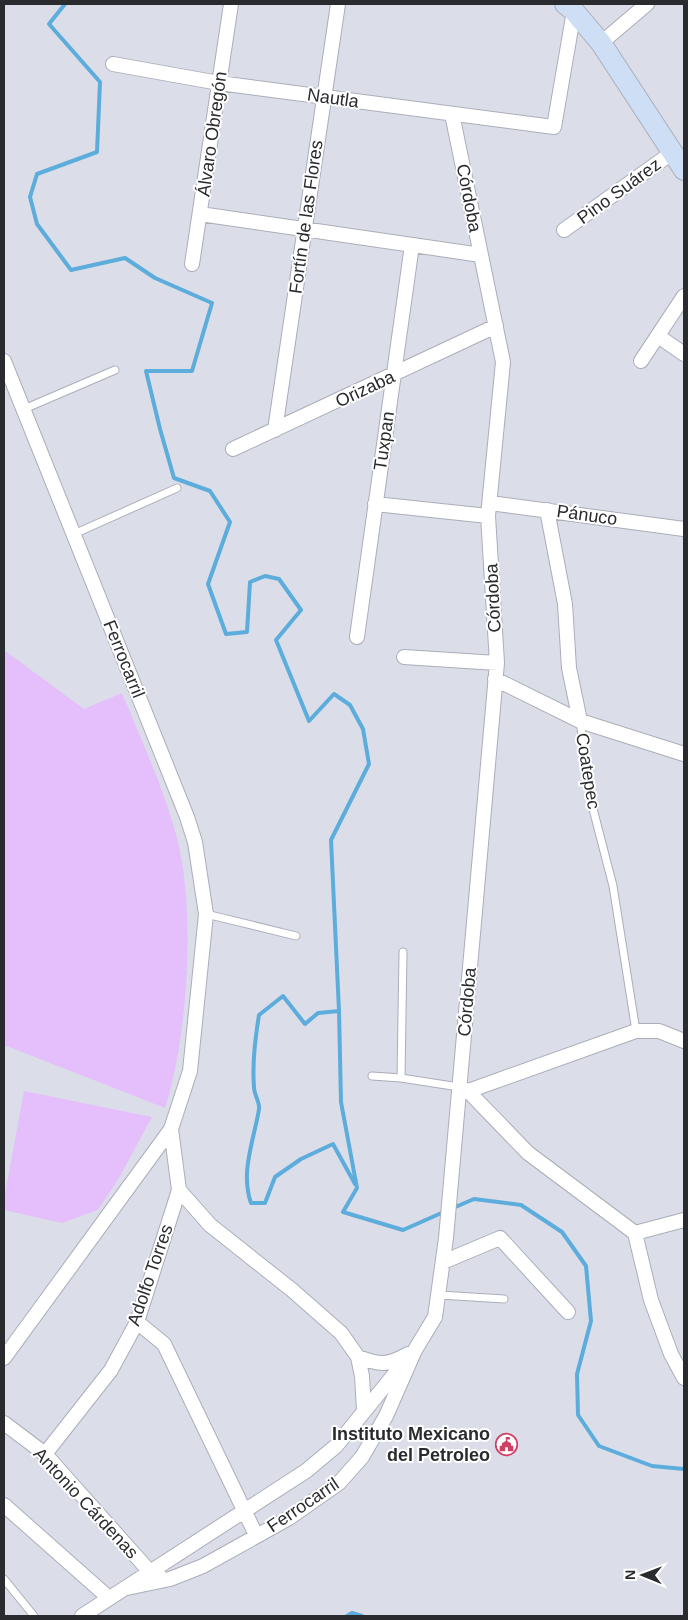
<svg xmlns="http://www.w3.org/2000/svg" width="688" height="1620" viewBox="0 0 688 1620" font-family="Helvetica,sans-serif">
	<rect width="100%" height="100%" fill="#dbdee9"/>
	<path fill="#e5bffb" d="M4,650l80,59 38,-16c20,48 42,96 55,145 19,74 11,198 -12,270l-161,-63z
		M24,1091l128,26 -33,61 -21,32 -36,13 -58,-13v-11z"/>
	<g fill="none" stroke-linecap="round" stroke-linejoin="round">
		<path stroke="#5cacdc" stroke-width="4" d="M65,4l-16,20 51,58 -3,70 -60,22 -7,23 7,27 34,46 54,-12 30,20 57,25 -20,68h-46l14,58 14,49 36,13 20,31 -22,62 18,50 21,-2 3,-50 15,-6 14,3 22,31 -25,30 33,81 25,-27 16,11 13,24 6,35 -38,76 8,171 2,91 16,86 -14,24 60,18 43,-19
			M339,1011l-21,2 -13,11 -22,-28 -24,19c-4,24 -7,48 -5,72 0,8 6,15 5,22 -5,31 -19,63 -8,94h14l10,-26 26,-18 32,-15 22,40
			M453,1208l21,-9 47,6 41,27 24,34 5,55 -14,53 1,41 21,31 53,20 32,3
			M347,1616l5,-3 10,3"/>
		<defs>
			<path id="service" d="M24,409l91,-39
				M74,534l103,-46
				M580,721l12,84 21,81 23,145
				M206,914l90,22
				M372,1076l29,2 58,9
				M401,1078l2,-126
				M440,1295l64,4
				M4,1579l30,37"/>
			<path id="minor" d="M601,43l46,-39
				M113,64l106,19 335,44 20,-116
				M200,214l281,41
				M564,230l109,-78
				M192,264l39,-260
				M658,336l26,18
				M4,361l183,456 8,25 11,72 -16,157 -19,58 -167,229
				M641,361l43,-65
				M275,430l63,-426
				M233,449l263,-123
				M490,503l194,26
				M375,504l113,12
				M547,510l18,94 4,64 11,53
				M357,637l55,-392
				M404,657l93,6
				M495,679l85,42 104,33
				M459,1087l9,4 60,62 107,80 16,67 20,54 13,24
				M468,1091l168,-60h23l25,10
				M171,1129l8,61 31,35 82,65 49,43 17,24 4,19 2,34
				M635,1233l49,-13
				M443,1262l57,-24 68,74
				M137,1322l27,22 92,191
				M358,1357c22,8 29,9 50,-3
				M4,1423l41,31 106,119 8,2
				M45,1454l66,-84 26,-48 42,-132
				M4,1505l105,93
				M127,1588l43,-9 33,-13 86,-48 50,-35 23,-26 24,-41 29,-66 20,-33 11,-79 51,-575 -9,-147 15,-154 -51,-248
				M82,1616l224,-145 30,-25 70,-86"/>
			<path id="secondary" d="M565,4l9,7 27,32 83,127"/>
		</defs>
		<use href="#service" stroke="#abaeb8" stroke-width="9"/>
		<use href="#minor" stroke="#abaeb8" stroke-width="16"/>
		<use href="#secondary" stroke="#abaeb8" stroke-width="22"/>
		<use href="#service" stroke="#fff" stroke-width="7"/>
		<use href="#minor" stroke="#fff" stroke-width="14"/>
		<use href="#secondary" stroke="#cedef4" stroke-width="20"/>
	</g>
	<defs>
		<symbol id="civic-ring" viewBox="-11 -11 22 22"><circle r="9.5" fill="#fff" stroke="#cf4065" stroke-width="1.5"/><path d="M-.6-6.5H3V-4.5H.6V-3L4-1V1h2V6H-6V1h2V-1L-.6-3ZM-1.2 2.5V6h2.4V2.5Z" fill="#cf4065"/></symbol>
	</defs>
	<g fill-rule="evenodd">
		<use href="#civic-ring" x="494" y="1432" width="25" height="25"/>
	</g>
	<g text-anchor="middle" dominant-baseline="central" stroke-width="4" stroke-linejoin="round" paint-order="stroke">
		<g font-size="18" fill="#2a2b2f" stroke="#fff">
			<text transform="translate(333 98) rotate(8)">Nautla</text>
			<text transform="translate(212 134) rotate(-82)">Álvaro Obregón</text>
			<text transform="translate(619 191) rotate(-36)">Pino Suárez</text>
			<text transform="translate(469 198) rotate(79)">Córdoba</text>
			<text transform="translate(306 217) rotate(-82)">Fortín de las Flores</text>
			<text transform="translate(365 389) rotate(-25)">Orizaba</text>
			<text transform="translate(384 441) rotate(-82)">Tuxpan</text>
			<text transform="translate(587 515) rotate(8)">Pánuco</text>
			<text transform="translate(493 598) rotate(-93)">Córdoba</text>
			<text transform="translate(124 659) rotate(68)">Ferrocarril</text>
			<text transform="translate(588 771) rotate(81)">Coatepec</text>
			<text transform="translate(467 1002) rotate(-85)">Córdoba</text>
			<text transform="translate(150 1275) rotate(-71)">Adolfo Torres</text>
			<text transform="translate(86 1503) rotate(47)">Antonio Cárdenas</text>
			<text transform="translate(303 1505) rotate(-34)">Ferrocarril</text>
		</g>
		<g font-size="18" font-weight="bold" fill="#2a2b2f" stroke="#fff" text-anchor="end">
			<text x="490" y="1434">Instituto Mexicano<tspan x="490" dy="21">del Petroleo</tspan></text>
		</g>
	</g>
	<rect width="688" height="1620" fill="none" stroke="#2a2b2f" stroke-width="10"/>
	<g transform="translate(643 1575) rotate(271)" stroke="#ffffff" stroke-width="4" paint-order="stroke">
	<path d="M0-4L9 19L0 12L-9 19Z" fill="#2a2b2f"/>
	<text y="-8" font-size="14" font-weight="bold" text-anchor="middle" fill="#2a2b2f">N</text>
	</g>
</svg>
